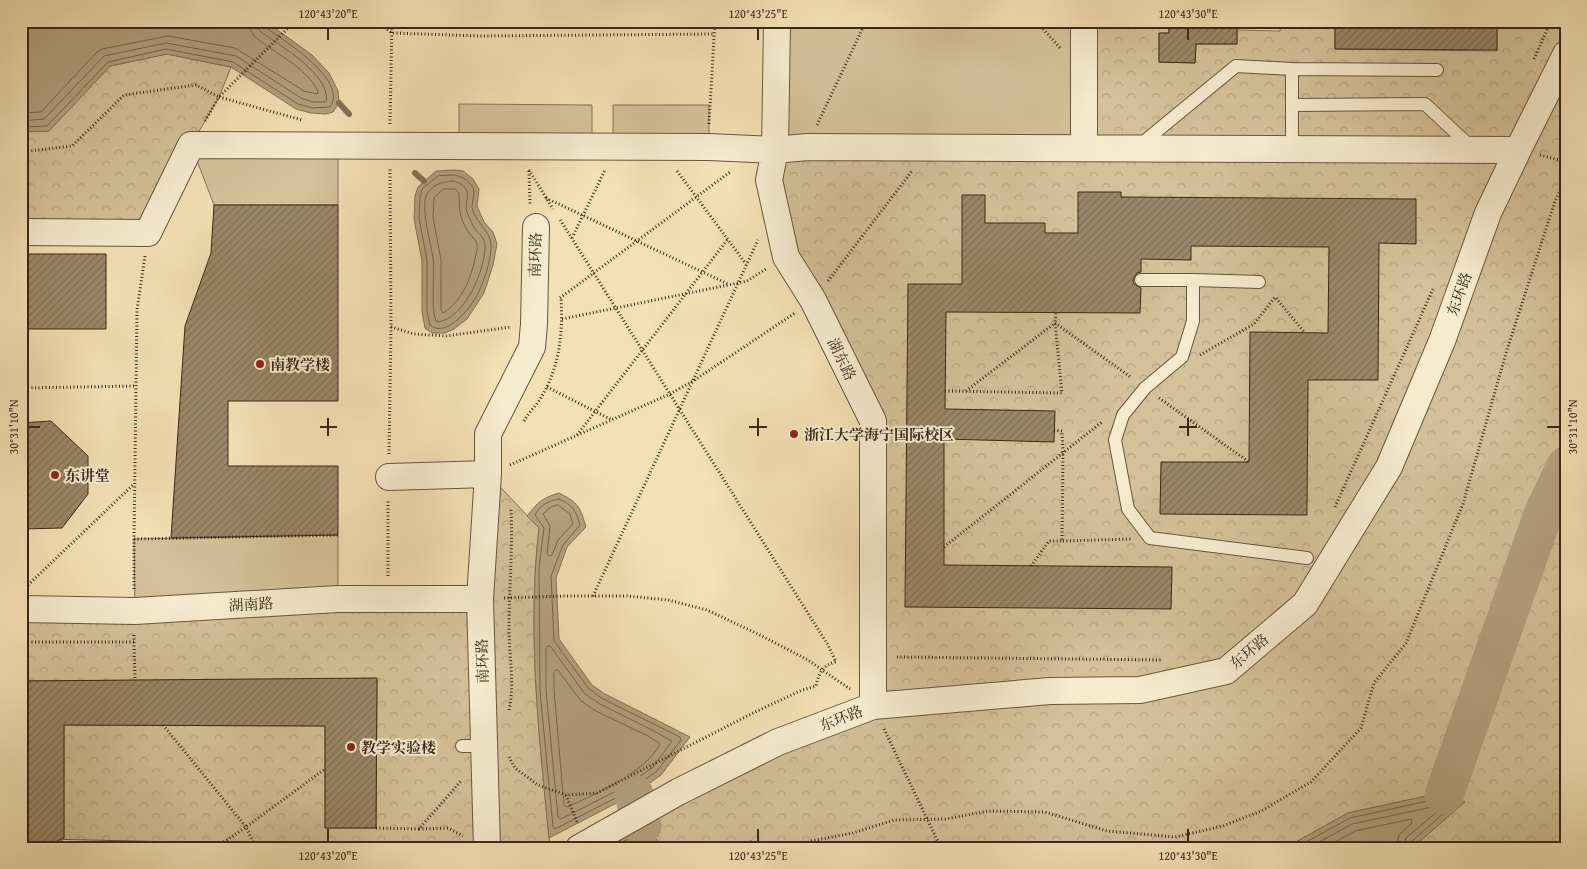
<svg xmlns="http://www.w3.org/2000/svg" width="1587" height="869" viewBox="0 0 1587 869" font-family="'Gentium Book Plus','Noto Serif SC',serif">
	<defs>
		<pattern id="park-crowns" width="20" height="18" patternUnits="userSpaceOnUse" patternTransform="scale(1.25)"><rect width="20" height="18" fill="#d4c199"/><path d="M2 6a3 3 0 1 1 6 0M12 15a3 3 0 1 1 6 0" fill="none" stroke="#b7a683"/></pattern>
		<pattern id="building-hatch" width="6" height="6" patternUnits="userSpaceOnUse" patternTransform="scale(1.25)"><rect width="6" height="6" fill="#9b8868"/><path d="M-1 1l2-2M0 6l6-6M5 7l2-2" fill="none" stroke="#806f55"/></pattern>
	</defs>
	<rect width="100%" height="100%" fill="#f3e0b4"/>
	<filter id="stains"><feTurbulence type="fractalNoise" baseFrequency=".004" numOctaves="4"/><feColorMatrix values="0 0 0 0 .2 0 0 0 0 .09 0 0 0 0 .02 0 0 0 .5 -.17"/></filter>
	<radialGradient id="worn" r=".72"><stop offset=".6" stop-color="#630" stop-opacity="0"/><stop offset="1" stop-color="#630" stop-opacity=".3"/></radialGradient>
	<path fill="#d4c199" stroke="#887458" d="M777,21h307v127l-309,2z
		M459,104l133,1v41h-133z
		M613,105h96v42l-96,-1z
		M191,145h147v60h-124z
		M338,535v64l-203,12 -1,-72z"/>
	<path fill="url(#park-crowns)" stroke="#887458" d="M1084,21h85v12l-10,1v28l36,1 1,-19h41v-14l43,1 1,-10h54v28l162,2v-30h69v827h-154l53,-46 -21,-7h-13l-83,18 -63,35h-513l-21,-7 -36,7h-49l-24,-22 36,-34 195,-87v-283l-87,-165 -11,-107 309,-2z
		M167,54l64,13 -12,30 -28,48 -43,88 -127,-1v-100l28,-1 61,-65z
		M488,474l51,54c-12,103 0,207 10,310l3,10h-488v-123l261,1v102h51l1,-149 -356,2v-72l459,-10z"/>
	<path fill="#b4a17e" stroke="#847154" d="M21,21h244l47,34 17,18 9,18 1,12 -6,9 -7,2 -15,-1 -15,-4 -65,-42 -64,-13 -57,12 -61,65 -28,1z
		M454,170l9,1 10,8 6,10 -2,17 7,16 9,10 4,12 -4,21 -9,28 -17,26 -13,10 -9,4h-13l-7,-5 -3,-16v-51l-8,-42 1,-23 3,-9 18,-16z
		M559,493c20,10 21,14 27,34l-19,20 -11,31 3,61 33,46 13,9 85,43 -29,38 -27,19 -85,44c-10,-103 -22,-207 -10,-310l-12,-12c11,-14 15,-18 32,-23z
		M1431,795h13l21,7 -53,46h-127l63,-35z
		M642,826l24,22h-65z
		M751,841l21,7h-57z"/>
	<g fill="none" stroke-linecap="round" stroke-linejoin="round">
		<path stroke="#78644a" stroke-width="1" d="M21,113l20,-1 55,-59 6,-4 66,-13 67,12 69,43 13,3 1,-3c-13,-25 -43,-37 -64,-55l-4,-7 -1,-8
			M21,121l23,-2 60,-63 62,-13 70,13 65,42 12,4h13c6,-26 -46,-57 -65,-70l-4,-5v-6
			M21,127l26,-1 61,-64 58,-13 67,13 65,42 14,4 18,-1c19,-27 -47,-67 -65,-80l-2,-6
			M454,175c8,1 18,7 20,16 0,5 -2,11 -2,16 2,14 18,23 19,37 1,12 -6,34 -11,45 -5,14 -33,51 -50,36l-3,-13v-52l-8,-42 1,-21 2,-8 16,-13z
			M453,181c5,1 10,3 13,8 4,7 -2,15 1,23 2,5 5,12 8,17 4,5 10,9 10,16 1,24 -21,75 -48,77 -7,-9 -2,-49 -4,-64 -2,-15 -13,-51 -6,-64 6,-10 15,-12 26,-13z
			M444,189h11l4,4c1,17 -1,21 8,37 2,4 7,8 9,12 2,4 1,8 0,12 -4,21 -13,47 -33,59l-2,-3v-50l-8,-43 1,-19z
			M559,499c14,6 17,12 21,26l-17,20 -12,31 3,65 35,48 14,10 77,38 1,3 -24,31 -26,19 -76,39 -2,-2 -13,-136 -1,-123 5,-40 -9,-13c5,-10 13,-14 24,-16z
			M558,505l12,9 3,10 -15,16 -6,15 -3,1 -2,-2 3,-28 -7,-12 8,-7z
			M548,646l3,1 34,47 15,10 52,26 20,11 -19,26 -25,18 -67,34 -3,-2 -12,-127v-42z
			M556,670h2l23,31 15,10 52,25 12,8c-14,28 -64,50 -93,63l-3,-2 -10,-115v-18z
			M612,848l29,-16 18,16
			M1295,848l55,-30 82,-18h12l8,3v3l-41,36 -1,6
			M1308,848l44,-24 80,-17h5l1,4 -32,27 -3,10
			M1324,848l31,-17 56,-12 1,4 -13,12 -3,13"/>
		<path stroke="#847154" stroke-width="6" d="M339,103l10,11
			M415,173l9,8"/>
		<path stroke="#b4a17e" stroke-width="39" d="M634,794l8,32
			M1444,795l100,-283 22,-46"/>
	</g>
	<path fill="url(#building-hatch)" stroke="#3b2816" d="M1169,21h68v23h-41l-1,19 -36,-1v-29h10z
		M1335,21h162v29l-162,-1z
		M1078,192h43v5l295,2v45l-37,-1 -1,137h-70l-1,135 -147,-1 1,-52h88l1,-130 78,1 1,-86 -138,-1v14l-50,-1v13l-4,1 -4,7 1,4 7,4 -1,25 -194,-1 -1,97 110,2 -1,31 -110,-3v126l228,2 -1,42 -266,-2 3,-323h54v-89h23v28h60v10h33z
		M214,205h124v196h-110v65h110v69l-167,3 14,-212 26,-73z
		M21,254h85v75h-85z
		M51,421l37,35v38l-26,34 -41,1v-106z
		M377,678l-1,150h-51v-102l-261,-1v113l-7,3 -1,7h-35v-167z"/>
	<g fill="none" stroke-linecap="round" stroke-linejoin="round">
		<defs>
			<path id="lane" d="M1292,69l145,1
				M1292,105l133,-1 47,44
				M1140,145l96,-79 56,3v80
				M1141,280h52v41l-11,36 -37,31 -22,27 -8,25 13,69 22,29 157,20
				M1193,280l66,2
				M462,746h22
				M64,846l93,2"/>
			<path id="street" d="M777,21l-2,129 -6,30 17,77 27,43 60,121v285
				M1084,21v127
				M21,232l127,1 43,-88 518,2 66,3 32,-3 711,3
				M389,477l99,-3
				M21,609l114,2 203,-12h142
				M487,848l-7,-249 8,-125v-40l44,-87 2,-23 2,-97
				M579,848l99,-56 100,-50 95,-36 177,-15 90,-1 86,-19 79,-67 84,-137 53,-126 46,-128 30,-63 48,-96"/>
		</defs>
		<use href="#lane" stroke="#69563e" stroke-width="14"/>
		<use href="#street" stroke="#69563e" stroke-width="28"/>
		<path stroke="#3b2816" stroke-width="3" stroke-dasharray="1 2.5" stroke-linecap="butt" d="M376,21l16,12 88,3 234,-2
			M1036,21l25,28
			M1534,59l17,-38
			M205,121l14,-24 83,23
			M390,124l2,-103
			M709,124l6,-103
			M817,125l49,-104
			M21,152l51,-6 52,-51 72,-10 23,12 71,-71 7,-5
			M1540,155l26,7
			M529,170l24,39
			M529,171l1,33
			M677,171l69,93
			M546,198l182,86
			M572,238l33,-68
			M828,281l84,-110
			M560,298l170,-126
			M562,319l176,-36 9,-2 19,-12
			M1055,323l77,55
			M391,327l23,7 32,2 65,-9
			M1200,355l54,-31 21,-27 30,36
			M547,387l65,33
			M21,388l115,-2
			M945,391l117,2 -7,-70 1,-11
			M966,391l89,-68
			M1159,398l90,64
			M524,421c5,-9 13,-16 18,-25 18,-31 21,-64 19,-99
			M1054,430l8,1 1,22 -1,88 69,-2
			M577,435l151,-196
			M389,454l2,-127 -1,-159
			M510,465l160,-71 23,-13 102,-68
			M1335,507l98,-218
			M134,539l204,-4
			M944,547l158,-125
			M1031,566l18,-25h13
			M388,576v-76
			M28,585l106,-101
			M134,589v-50l3,-229 8,-54
			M593,596l165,-356
			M504,598l60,-2h63l41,4 39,10 53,25 48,25 42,29
			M21,642h113v-9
			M134,642l1,38
			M897,657l264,3
			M509,710c6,-26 0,-54 0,-81 0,-40 4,-79 2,-120
			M163,725l83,102 10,21
			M884,729l57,119
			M509,757l6,11 23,17 28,10 31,-2 156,-80 49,-23 14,-4c2,-12 8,-22 20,-24l-8,-17 -269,-427
			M566,795l11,27
			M376,828l43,1 42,-48
			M419,829l29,-1 15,8
			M215,848l31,-21 79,-58
			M795,848l16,-7 42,-8 41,-13 52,-1 42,-8 57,1 62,19 68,6 48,-11 38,-15 50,-29 50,-54 13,-45 32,-40 57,-139 43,-151 49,-152 11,-22"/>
		<use href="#lane" stroke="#f7ebce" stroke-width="12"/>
		<use href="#street" stroke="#f7ebce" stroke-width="26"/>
	</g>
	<path fill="none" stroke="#3b2816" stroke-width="2" d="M328,28v12M758,28v12M1188,28v12M328,418v18M758,418v18M1188,418v18M28,427h12M320,427h17M749,427h18M1179,427h18M1547,427h13M328,829v13M758,829v13M1188,829v13"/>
	<g fill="#8f2418" stroke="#f7ebce" stroke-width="2">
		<circle cx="260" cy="364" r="5"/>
		<circle cx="794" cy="434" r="5"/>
		<circle cx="55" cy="475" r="5"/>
		<circle cx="351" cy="747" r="5"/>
	</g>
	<g text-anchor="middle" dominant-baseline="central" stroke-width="4" stroke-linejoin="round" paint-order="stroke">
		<g font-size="15" fill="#3b2816" stroke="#f7ebce">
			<text transform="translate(535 255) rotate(-89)">南环路</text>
			<text transform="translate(1459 294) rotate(-70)">东环路</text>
			<text transform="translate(842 359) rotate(64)">湖东路</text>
			<text transform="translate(251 604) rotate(-3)">湖南路</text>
			<text transform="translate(1249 651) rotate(-40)">东环路</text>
			<text transform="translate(482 661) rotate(-91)">南环路</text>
			<text transform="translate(841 718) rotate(-21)">东环路</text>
		</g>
		<g font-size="15" font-weight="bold" fill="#3b2816" stroke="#f7ebce" text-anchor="start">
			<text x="270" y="364">南教学楼</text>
			<text x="804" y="434">浙江大学海宁国际校区</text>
			<text x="65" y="475">东讲堂</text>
			<text x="361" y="747">教学实验楼</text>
		</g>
	</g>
	<rect width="1587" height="869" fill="none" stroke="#f3e0b4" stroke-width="55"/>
	<rect x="28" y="28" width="1532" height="814" fill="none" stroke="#3b2816" stroke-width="2"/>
	<g font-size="12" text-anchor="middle" fill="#3b2816">
		<text x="328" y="18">120°43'20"E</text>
		<text x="758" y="18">120°43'25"E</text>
		<text x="1188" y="18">120°43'30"E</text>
		<text transform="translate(14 427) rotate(-90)" y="4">30°31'10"N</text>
		<text transform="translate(1573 427) rotate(-90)" y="4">30°31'10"N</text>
		<text x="328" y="860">120°43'20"E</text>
		<text x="758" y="860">120°43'25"E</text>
		<text x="1188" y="860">120°43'30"E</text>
	</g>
	<rect width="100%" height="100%" filter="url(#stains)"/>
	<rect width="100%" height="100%" fill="url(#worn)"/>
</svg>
